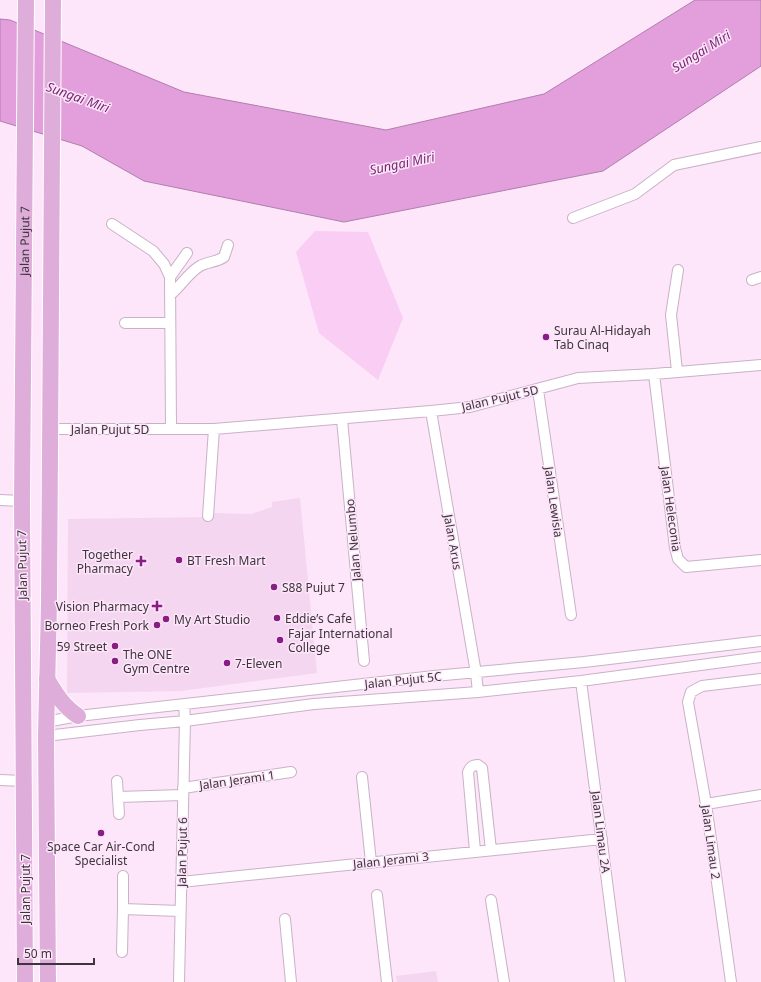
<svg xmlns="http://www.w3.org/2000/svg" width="761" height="982" viewBox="0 0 761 982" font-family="'Noto Sans',sans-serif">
	<rect width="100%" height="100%" fill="#fde5fa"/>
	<path fill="#f4d6f0" d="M300,498l17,175 -136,18 -114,2 1,-174 140,-2 4,-4 39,1 21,-7v-5z
		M436,971l2,11h-41l-1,-6z"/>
	<path fill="#facdf5" d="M315,231l53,1 35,86 -25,62 -59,-47 -23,-81z"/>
	<path fill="#e39edc" stroke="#b17eac" d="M695,0h66v66l-158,105 -259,51 -200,-41 -62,-35 -82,-25v-102l10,1 174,72 202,38 158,-36z"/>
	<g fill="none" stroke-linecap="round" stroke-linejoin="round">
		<defs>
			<path id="street" d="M573,218l62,-24 39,-29 87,-18
				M112,224l41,27 11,13 6,13 1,152
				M170,277l17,-24
				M752,280l9,-3
				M170,295c11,-9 18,-22 30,-29 7,-4 17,-4 24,-9l4,-12
				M125,323h45
				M677,371l-6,-56 7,-45
				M654,374l21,174 3,11 8,8 75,-7
				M538,390l33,225
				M431,411l45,262 2,19
				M342,419l22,242
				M49,429h165l217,-18 39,-4 108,-29 76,-4 107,-9
				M0,500l22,1
				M208,516l6,-87
				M581,681l39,301
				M46,724l5,-3 27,-5 356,-40 150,-14 177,-21
				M46,736l94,-11 45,-4 129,-17 164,-12 103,-11 180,-24
				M362,777l9,85
				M0,780l24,1
				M117,781l2,33
				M183,788l108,-16
				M118,797l65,-2
				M706,804l55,-9
				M475,851l-7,-79c2,-5 4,-7 10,-7l4,3 9,82
				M123,876v33l57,2
				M181,882l421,-43
				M377,895l10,87
				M491,900l13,82
				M285,919l6,63
				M122,952l1,-43
				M179,982l6,-261 -1,-17
				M731,982l-25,-178 -18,-102 3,-10 11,-6 59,-7"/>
			<g id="primary">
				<path d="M47,679c9,15 16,27 31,37"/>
				<path id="s1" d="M25,982l-3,-481 4,-501"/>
				<path d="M48,982l-2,-246 3,-133 4,-603"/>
			</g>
		</defs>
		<use href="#street" stroke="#c9b2c6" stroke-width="12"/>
		<use href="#primary" stroke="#fff" stroke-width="18"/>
		<use href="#street" stroke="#fff" stroke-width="10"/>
		<use href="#primary" stroke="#deadda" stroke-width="16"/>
	</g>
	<g fill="#881e83" stroke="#fde5fa" stroke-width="1.5">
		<circle cx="546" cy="337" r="4"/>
		<circle cx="179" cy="560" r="4"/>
		<path d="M139 555h4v4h4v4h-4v4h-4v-4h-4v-4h4z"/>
		<circle cx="274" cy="587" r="4"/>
		<path d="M155 600h4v4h4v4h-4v4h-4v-4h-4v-4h4z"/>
		<circle cx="277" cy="618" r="4"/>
		<circle cx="166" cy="619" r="4"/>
		<circle cx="157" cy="625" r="4"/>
		<circle cx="280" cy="640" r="4"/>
		<circle cx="115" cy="646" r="4"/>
		<circle cx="115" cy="661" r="4"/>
		<circle cx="227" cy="663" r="4"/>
		<circle cx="101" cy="833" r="4"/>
	</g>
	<g text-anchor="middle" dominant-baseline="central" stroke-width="3" stroke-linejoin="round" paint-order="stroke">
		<g font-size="12" fill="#3d343c" stroke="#fde5fa">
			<text stroke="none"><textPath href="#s1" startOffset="741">Jalan Pujut 7</textPath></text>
			<text transform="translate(500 398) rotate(-13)">Jalan Pujut 5D</text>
			<text x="110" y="429">Jalan Pujut 5D</text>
			<text transform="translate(554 502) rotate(82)">Jalan Lewisia</text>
			<text transform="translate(671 509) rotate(82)">Jalan Heleconia</text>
			<text transform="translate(353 540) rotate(-95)">Jalan Nelumbo</text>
			<text transform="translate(453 542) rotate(80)">Jalan Arus</text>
			<text transform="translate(22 565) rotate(-91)">Jalan Pujut 7</text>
			<text transform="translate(403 680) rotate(-6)">Jalan Pujut 5C</text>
			<text transform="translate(237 780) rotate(-8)">Jalan Jerami 1</text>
			<text transform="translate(601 832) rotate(83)">Jalan Limau 2A</text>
			<text transform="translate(711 842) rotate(82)">Jalan Limau 2</text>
			<text transform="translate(182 852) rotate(-89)">Jalan Pujut 6</text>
			<text transform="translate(391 860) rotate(-6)">Jalan Jerami 3</text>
			<text transform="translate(25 889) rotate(-90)">Jalan Pujut 7</text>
		</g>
		<g font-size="12" fill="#3d343c" stroke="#fde5fa" text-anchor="start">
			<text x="554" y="330">Surau Al-Hidayah<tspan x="554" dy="14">Tab Cinaq</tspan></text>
			<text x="133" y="554" text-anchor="end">Together<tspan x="133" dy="14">Pharmacy</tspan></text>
			<text x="187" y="560">BT Fresh Mart</text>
			<text x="282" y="587">S88 Pujut 7</text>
			<text x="149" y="606" text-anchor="end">Vision Pharmacy</text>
			<text x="285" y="618">Eddie’s Cafe</text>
			<text x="174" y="619">My Art Studio</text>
			<text x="149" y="625" text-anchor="end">Borneo Fresh Pork</text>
			<text x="288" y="633">Fajar International<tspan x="288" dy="14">College</tspan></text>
			<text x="107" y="646" text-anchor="end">59 Street</text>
			<text x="123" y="654">The ONE<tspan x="123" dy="14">Gym Centre</tspan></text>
			<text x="235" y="663">7-Eleven</text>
			<text x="101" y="846" text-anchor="middle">Space Car Air-Cond<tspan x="101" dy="14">Specialist</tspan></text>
		</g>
		<g font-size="13" font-style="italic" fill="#782974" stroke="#fde5fa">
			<text transform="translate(701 51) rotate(-32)">Sungai Miri</text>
			<text transform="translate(78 97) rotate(20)">Sungai Miri</text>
			<text transform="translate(402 163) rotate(-12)">Sungai Miri</text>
		</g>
	</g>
	<path d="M18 958v6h76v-6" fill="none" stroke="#3d343c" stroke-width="2"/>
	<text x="24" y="958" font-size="12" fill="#3d343c" stroke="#fde5fa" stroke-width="3" paint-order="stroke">50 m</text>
</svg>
